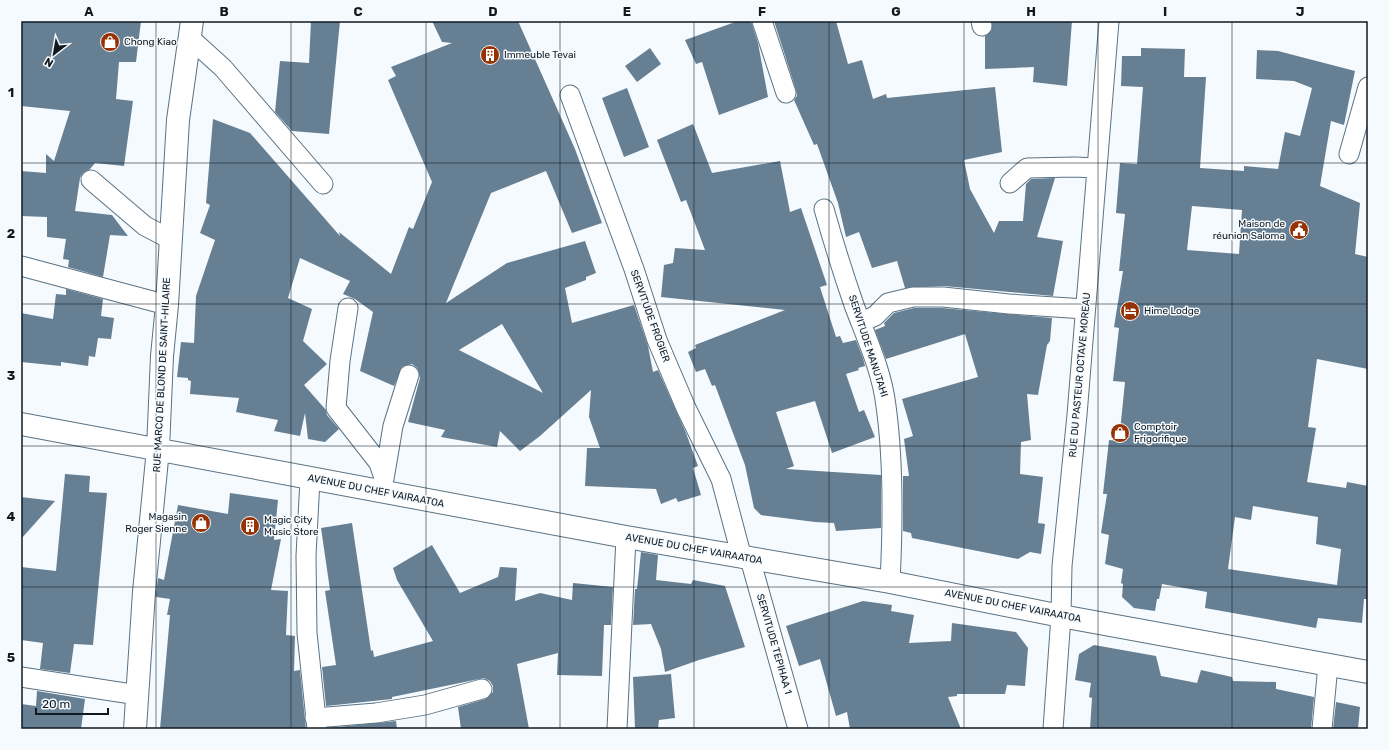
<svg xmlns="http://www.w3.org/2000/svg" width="1389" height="750" viewBox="0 0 1389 750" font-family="Rubik,sans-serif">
	<rect width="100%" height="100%" fill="#f4fafe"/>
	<path fill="#677f92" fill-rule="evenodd" d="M21,21h120l-5,41h-17l-3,37 17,2 -9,65 -29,-3 -5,6 -7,4 -3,5 -5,33 37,4 16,21 -18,-1 -7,42 -35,-10 1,-7 -6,-1 3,-20 -19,-2v-20l-26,-1v-45l25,2v-19l8,7 16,-50 -49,-5z
		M311,21h29l-11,113 -37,-3 -17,-19 5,-51 29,2z
		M432,21h86l57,128 27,74 -30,10 -26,-62 -55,22 -45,110 61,-40 78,-22 11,32 -10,4v3l-21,8 7,35 62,-18 14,41 5,26 5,-2 28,63 12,33 -5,2 8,27 -23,7 -2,-4 -15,6 -5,-15 -71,-3 2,-38h13l-11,-31 2,-27 -51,46 -20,15 -20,-20 -3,16 -56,-10 4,-7 -37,-8 12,-44 -3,-10 -5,-4 -10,3 -8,19 -34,-15 13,-59 -18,-13 -12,-5 7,-13 -50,-23 -12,40 24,11 -9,32 24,23 -23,21 22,25 1,5 12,14 -14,13 -17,-3 -3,-26 -5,23 -26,-5 4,-11 -42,-8 3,-14 -49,-4 1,-13 -3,-1v-2l-11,-1 4,-35 13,1 2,-47 19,-56 -15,-7 10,-28 -4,-2 7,-84 37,14 90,103 -1,-4 52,42 18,-47 4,2 19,-47 -44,-102 8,-4 -5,-9 61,-24 -10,-1zM502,324l41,69 -84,-43z
		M738,21h13l7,22 10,54 -49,18 -17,-53 -6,2 -11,-24z
		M774,21h62l12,43 14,-4 11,39 13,-5 1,4 108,-11 7,65 -38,8 6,29 24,44 5,-12h24l3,-37 5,-5 24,-1 -18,59 26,4 -10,55 -109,-10 -39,2 -8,-27 -25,7 -13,-36 -13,5 -8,-34 -21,-59 -3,1 -20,-45 3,-4 -1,-6z
		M992,21h80l-5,65 -34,-4 1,-15 -49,2v-33l7,-6z
		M650,48l11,16 -24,18 -12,-16z
		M1141,48l44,1 -1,28h22l-6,91 44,3v-5l34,3 7,-37 15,4 12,-48 -18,-7 -38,-2 1,-29 21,1 77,20 -11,54 -13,-4 -11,65 40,17 -5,51 13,3v112l-51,-10 -9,68 8,1 -9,54 39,6 1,-6 21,4v113h-4l-2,24 -44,-5 -2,10 -111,-20 2,-16 -45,-8 -3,15h-2l-2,12 -21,-3 -12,-11 1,-13 -2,-1 2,-14 -18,-5 4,-29 -8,-2 6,-39h-4l6,-54 10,1 6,-59 -12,-1 6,-53 -5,-1 9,-56h-4l6,-57 -9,-1 4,-50 17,1 6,-77 -22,-1 1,-30h19zM1192,206l50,4 -3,44 -52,-4zM1253,506l65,11 -2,27 25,5 -4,36 -109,-16 7,-52 16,3z
		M627,88l22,59 -25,10 -22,-59z
		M693,124l19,49 68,-12 10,51 11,-4 26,77 -7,2 16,50 4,-1 3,7 13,-3 7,18 2,8 -7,2 1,2 -13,4 13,38 5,-2 11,27 -43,16 -17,-52 -39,11 18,54 -8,3 95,6v53l-45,3 -2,-8 -19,-1 -54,-7 -7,-7 -9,-43 -30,-80 -3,1 -7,-17 -9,3 -8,-20 8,-4 -1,-3 90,-35 -124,-13 3,-32 9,-2 2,-15 30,2 -19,-50 -5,2 -24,-62z
		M66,289l37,10 -2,17 13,2 -3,21 -13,-1 -3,19 -6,-1 -1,10 -27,-4v4l-40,-4v-49l32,6 3,-25 10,1z
		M914,308h28l110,10 -2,23 -3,4 -9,50 -11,-1 4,46 -10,2 -1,32 23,3 -5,46 7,1 -4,30 -11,-2 -12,7 -106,-21 -1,-5 -8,-2v-55h6l-5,-37 9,-3 -11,-37 76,-22 -13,-43 -79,25 -11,-29 10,-4 -1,-3 10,-10z
		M65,474l25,2 -1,16 18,1 -14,152 -19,-1 -4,29 -30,-4 3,-26 -22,-3v-73l35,4z
		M230,493l48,7 -4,40 7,-1 -10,51 17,1 -2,44 9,1 -1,35 6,-1 6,59h-146l10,-114h-3l3,-16 -14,-2v-4l2,-15 6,2 14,-75 50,9z
		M21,497l34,4 -34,38z
		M352,523l19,128 2,-1 1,7 59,-16 -36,-61 -4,-12 39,-23 28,48 38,-16 2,-10 17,1 -2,33 25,-8 32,7 1,-17 40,4 -2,38h-7l-2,51 -45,-1 1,-22 -41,11 12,65h-68l-3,-22 27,-8 8,-7v-6l-3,-5 -6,-3 -92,19v2l-66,7 -4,-39 14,-2 -11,-74 5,-1 -9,-62z
		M641,552l17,3 -2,25 35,4 2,-4 32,6 20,61 -46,13 -34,12 -4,-23 -10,-25 -18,1 2,-36h2z
		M863,601l29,4 -1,6 23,4 -5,28 42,-2 1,-18 64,9 12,16 -3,38 -18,-1 -2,9h-48v2l-9,1 13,32h-111l-3,-17 -11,4 -16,-57 -21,7 -13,-40z
		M1094,645l62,11 5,20 36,7 4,-13 31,7 1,4 43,1v7l38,8 -3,32h-221l2,-31 -3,-1 2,-14 -16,-3 4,-26z
		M671,674l4,44 -16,2 -1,9h-23l-2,-52z
		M37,691l48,8 -4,30h-60v-25l15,2z
		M1336,702l24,5 -2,22h-25z
		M396,721l1,8h-69v-1z"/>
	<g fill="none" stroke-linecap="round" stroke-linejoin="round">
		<defs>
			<path id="street" d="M762,21l24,72
				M981,21l1,5
				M191,39l32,29 100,116
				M570,95l64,174 23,71 29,68 35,71 21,79
				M1349,154l19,-67
				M91,180l54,46 25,13
				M1010,183l17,-15 48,-1 21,1
				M824,209c9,32 19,64 30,96 12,32 28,66 32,101 8,58 7,118 4,176
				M21,266l146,39
				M348,308l-8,53 -4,47 43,55 5,15
				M861,322l14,-6 13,-13 25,-6h30l66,7 76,5
				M310,479l-4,77 1,77 10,96
				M384,479l9,-53 16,-51
				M750,559l48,170
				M21,677l117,18
				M315,718l61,-5 49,-8 57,-16
				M617,729l9,-192
				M1053,729l8,-113 1,-50 15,-151 32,-394
				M1322,729l6,-64"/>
			<path id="secondary" d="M21,424l605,113 264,45 171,34 307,56
				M135,729l9,-137 14,-143 4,-93 5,-51 11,-185 14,-99"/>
		</defs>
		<use href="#street" stroke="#5a7284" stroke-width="21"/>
		<use href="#secondary" stroke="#5a7284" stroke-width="24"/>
		<use href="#street" stroke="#fff" stroke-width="19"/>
		<use href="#secondary" stroke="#fff" stroke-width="22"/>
	</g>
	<path fill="none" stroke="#101920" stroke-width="1" stroke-opacity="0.55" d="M156,21v708M291,21v708M426,21v708M560,21v708M694,21v708M829,21v708M964,21v708M1098,21v708M1232,21v708M21,163h1347M21,304h1347M21,446h1347M21,587h1347"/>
	<defs>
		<symbol id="shop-disc" viewBox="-11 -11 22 22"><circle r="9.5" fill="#973205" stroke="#f4fafe"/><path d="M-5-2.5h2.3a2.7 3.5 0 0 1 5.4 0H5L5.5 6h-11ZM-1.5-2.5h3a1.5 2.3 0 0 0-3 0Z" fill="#fff"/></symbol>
		<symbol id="building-disc" viewBox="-11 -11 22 22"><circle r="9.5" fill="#973205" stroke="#f4fafe"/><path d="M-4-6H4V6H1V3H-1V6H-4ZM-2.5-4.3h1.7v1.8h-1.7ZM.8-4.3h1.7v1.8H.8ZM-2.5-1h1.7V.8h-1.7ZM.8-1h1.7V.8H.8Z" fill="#fff"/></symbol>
		<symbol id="civic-disc" viewBox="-11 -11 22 22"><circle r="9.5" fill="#973205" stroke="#f4fafe"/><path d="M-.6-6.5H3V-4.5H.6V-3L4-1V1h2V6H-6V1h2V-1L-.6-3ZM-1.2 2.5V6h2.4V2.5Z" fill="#fff"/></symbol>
		<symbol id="hotel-disc" viewBox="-11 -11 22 22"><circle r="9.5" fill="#973205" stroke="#f4fafe"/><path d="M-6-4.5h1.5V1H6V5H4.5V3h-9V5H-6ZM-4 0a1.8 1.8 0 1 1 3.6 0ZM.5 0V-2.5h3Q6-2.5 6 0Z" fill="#fff"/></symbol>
	</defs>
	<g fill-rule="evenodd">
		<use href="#shop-disc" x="99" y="31" width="22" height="22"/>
		<use href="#building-disc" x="479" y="44" width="22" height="22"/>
		<use href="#civic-disc" x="1288" y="219" width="22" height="22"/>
		<use href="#hotel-disc" x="1119" y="300" width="22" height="22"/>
		<use href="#shop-disc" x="1109" y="422" width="22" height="22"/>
		<use href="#shop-disc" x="190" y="512" width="22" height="22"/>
		<use href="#building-disc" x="239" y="515" width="22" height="22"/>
	</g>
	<g text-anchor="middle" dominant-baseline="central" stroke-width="3" stroke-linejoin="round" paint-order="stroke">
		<g font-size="10" fill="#101920" stroke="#f4fafe" text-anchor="start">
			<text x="124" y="42">Chong Kiao</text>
			<text x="504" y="55">Immeuble Tevai</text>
			<text x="1285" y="224" text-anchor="end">Maison de<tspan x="1285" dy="12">réunion Saloma</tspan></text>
			<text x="1144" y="311">Hime Lodge</text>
			<text x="1134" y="427">Comptoir<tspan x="1134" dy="12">Frigorifique</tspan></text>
			<text x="187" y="517" text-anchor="end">Magasin<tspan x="187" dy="12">Roger Sienne</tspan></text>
			<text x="264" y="520">Magic City<tspan x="264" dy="12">Music Store</tspan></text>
		</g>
		<g font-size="10" fill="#101920" stroke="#f4fafe">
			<text transform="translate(650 316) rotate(70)">SERVITUDE FROGIER</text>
			<text transform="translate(868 346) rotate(72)">SERVITUDE MANUTAHI</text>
			<text transform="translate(162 375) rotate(-87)">RUE MARCQ DE BLOND DE SAINT-HILAIRE</text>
			<text transform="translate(1080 375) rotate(-85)">RUE DU PASTEUR OCTAVE MOREAU</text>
			<text transform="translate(376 491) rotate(11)">AVENUE DU CHEF VAIRAATOA</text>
			<text transform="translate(694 549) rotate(10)">AVENUE DU CHEF VAIRAATOA</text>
			<text transform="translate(1013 606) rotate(11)">AVENUE DU CHEF VAIRAATOA</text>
			<text transform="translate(774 644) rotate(74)">SERVITUDE TEPIHAA 1</text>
		</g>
	</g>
	<rect width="1389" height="750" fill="none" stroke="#f4fafe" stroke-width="44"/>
	<g transform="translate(54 54) rotate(211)" stroke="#f4fafe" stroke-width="3" paint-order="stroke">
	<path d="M0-3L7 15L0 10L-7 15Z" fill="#101920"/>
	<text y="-6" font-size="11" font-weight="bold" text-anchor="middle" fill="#101920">N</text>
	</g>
	<path d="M36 708v6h72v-6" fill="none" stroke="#101920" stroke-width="2"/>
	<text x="42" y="708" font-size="12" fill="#101920" stroke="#f4fafe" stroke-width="3" paint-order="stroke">20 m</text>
	<rect x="22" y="22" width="1345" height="706" fill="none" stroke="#101920" stroke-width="1.5"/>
	<g font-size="13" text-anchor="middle" font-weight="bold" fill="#101920">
		<text x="89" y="16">A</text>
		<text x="224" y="16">B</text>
		<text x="358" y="16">C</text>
		<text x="493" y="16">D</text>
		<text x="627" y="16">E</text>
		<text x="762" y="16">F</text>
		<text x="896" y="16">G</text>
		<text x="1031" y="16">H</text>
		<text x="1165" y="16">I</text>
		<text x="1300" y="16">J</text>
		<text x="11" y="97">1</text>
		<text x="11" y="238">2</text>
		<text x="11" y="380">3</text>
		<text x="11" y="521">4</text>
		<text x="11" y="662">5</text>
	</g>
</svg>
